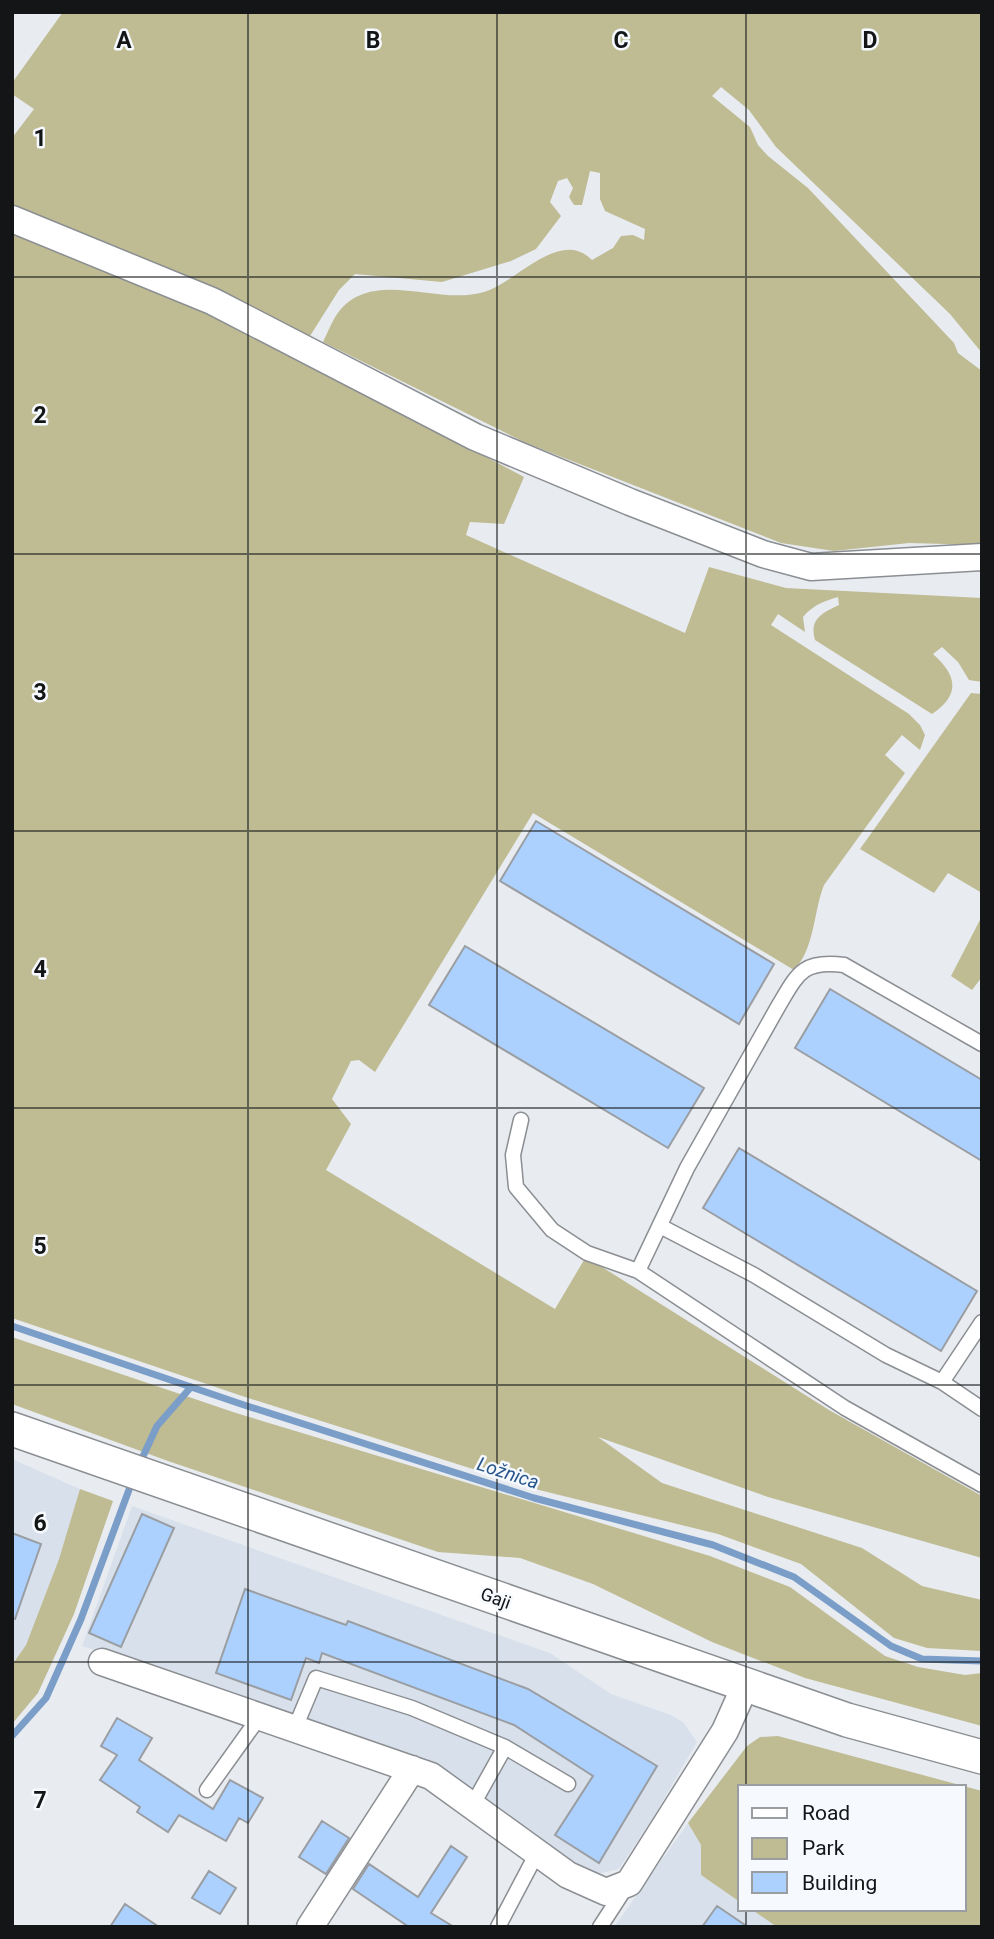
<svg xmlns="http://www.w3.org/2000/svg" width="994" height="1939" viewBox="0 0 994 1939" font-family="Roboto,sans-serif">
	<rect width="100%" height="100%" fill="#e8ecf1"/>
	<path fill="#d8e1eb" d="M12,1459l68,30 -21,70 -33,86 -14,20z
		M132,1506l418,147 61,41 60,21 13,8 13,19 -43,74 -35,53 -29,7 -19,-12 -299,-156 -190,-62z
		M688,1823l13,22v30l39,27v7h11l26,18h-163z"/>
	<path fill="#bfbb93" d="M63,12h919v341l-32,-39 -174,-167 -27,-37 -28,-23 -9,9 38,31 8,18 10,11 40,32 146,155 4,10 24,18v174l-73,-2 -75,8 -53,-8 -255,-100 -203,-101c5,-10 10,-24 18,-33 36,-40 97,-3 143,-17 32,-9 76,-65 108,-32l21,-12 8,-12 12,-1 11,5 1,-11 -40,-18 -5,-12v-26l-10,-2 -8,34h-8l-5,-8 4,-9 -6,-10 -9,3 -8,21 11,14 -25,33 -25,12 -69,21 -87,-8 -16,16 -29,46 -90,-43 -208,-85v-70l22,-29 -22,-15v-11z
		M12,230l207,86 305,161 -20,47 -34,-2 -4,13 219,98 24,-66 77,21 196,10v84l-13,-2 -11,-18 -16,-15 -9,7c25,22 27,41 -1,60l-117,-74c-6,-21 7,-27 24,-35l-1,-8c-14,4 -25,8 -35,20l2,15 -27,-18 -7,11 138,89 11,11 5,10 -5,15 -18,-15 -17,20 20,18 -81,112c-11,28 -9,63 -30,85l-261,-157 -158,259 -16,-12 -8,1 -19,38 19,25 -25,46 229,139 29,-49 18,7 227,143 153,86v62l-214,-61 -170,-60 64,46 200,65 60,38 60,14v51l-55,-3 -33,-10 -93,-74 -83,-30 -179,-44 -294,-93 -233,-79z
		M971,693l11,1v199l-34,-20 -14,20 -74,-44z
		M982,916v61l-10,13 -21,-14z
		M12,1337l224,76 474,143 80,31 95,69 33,11 47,8 17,-2v53l-177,-48 -93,-36 -119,-58 -73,-26 -82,-6 -270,-91 -156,-57z
		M80,1489l33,12 -39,113 -36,79 -26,31v-59l14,-20 33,-86z
		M778,1736l204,55v136h-205l-26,-18h213v-122h-224v115l-39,-27v-30l-13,-22 59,-77 13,-9z"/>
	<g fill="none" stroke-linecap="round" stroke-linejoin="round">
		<path stroke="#7b9ec8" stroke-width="7" d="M12,1326l229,78 293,94 179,47 81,32 97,69 31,13 60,2
			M139,1465l18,-39 34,-39
			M12,1736l34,-38 35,-79 52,-140"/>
	</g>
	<path fill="#add1fe" stroke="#9a9ea2" stroke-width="2" d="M536,821l238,143 -35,60 -239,-143z
		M465,946l239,142 -36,60 -239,-143z
		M830,989l152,91v81l-187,-113z
		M739,1148l238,143 -36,60 -238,-143z
		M142,1514l32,14 -53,119 -32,-14z
		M12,1533l29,11 -26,75 -3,-1z
		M245,1589l101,36 2,-4 180,68 129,77 -58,97 -44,-28 38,-59 -79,-51 -192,-72 -3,10 -13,-5 -15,42 -75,-27z
		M117,1718l35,20 -13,22 74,49 17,-29 33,18 -15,25 -9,-5 -13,23 -47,-26 -11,17 -31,-20 3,-5 -40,-27 17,-25 -16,-9z
		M322,1821l27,17 -23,36 -27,-17z
		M451,1846l16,11 -36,56 23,14h-45l-56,-38 16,-25 49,33z
		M209,1871l27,17 -16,26 -28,-16z
		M125,1904l34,23h-49z
		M717,1906l31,21h-46z"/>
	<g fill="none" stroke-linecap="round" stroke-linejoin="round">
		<defs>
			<path id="service" d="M521,1120l-8,35 3,32 36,43 35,23 51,18 49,-103 92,-163c19,-32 24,-45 65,-40l138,79
				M660,1226l94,49 132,80 56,27 40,27
				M638,1271l207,137 137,77
				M942,1382l40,-60
				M295,1728l21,-50 96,30 93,39 63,37
				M207,1790l53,-74
				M472,1806l33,-59
				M498,1927l39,-74
				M600,1927l26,-40"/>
			<path id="minor" d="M12,219l200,82 263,136 155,65 133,52 48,13 171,-10
				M102,1662l329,114 137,99 38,17 23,-9 96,-152 21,-47
				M310,1927l102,-158"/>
			<path id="tertiary" d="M12,1429l835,291 135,37"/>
		</defs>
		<use href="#service" stroke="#8b8e92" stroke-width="17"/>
		<use href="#minor" stroke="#8b8e92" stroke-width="29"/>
		<use href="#tertiary" stroke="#8b8e92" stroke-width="36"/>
		<use href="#service" stroke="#fff" stroke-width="14"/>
		<use href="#minor" stroke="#fff" stroke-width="26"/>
		<use href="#tertiary" stroke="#fff" stroke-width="33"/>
	</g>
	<path fill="none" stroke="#131516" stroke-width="2" stroke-opacity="0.55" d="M248,12v1915M497,12v1915M746,12v1775M12,277h970M12,554h970M12,831h970M12,1108h970M12,1385h970M12,1662h970M746,1909v18"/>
	<g text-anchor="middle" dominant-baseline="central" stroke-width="5" stroke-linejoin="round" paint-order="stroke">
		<g font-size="18" fill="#131516" stroke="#f6f9fe">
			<text transform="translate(496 1598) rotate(20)">Gaji</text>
		</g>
		<g font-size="19" font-style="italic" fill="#26558b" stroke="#f6f9fe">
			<text transform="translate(508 1473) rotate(18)">Ložnica</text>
		</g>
	</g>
	<g font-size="23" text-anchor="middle" font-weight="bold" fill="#131516" stroke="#f6f9fe" stroke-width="5" stroke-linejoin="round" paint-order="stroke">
		<text x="124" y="48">A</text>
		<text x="373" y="48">B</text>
		<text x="621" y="48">C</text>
		<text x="870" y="48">D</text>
		<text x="40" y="146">1</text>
		<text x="40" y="423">2</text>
		<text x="40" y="700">3</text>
		<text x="40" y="977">4</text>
		<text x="40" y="1254">5</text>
		<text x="40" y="1531">6</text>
		<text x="40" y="1808">7</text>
	</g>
	<rect width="994" height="1939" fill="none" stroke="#131516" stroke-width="28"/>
	<rect x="738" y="1785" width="228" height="126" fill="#f6f9fe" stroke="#9b9ea1" stroke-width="2"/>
	<rect x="752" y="1808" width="35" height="10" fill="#ffffff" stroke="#9b9ea1" stroke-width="2"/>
	<text x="802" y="1820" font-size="21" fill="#131516">Road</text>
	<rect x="752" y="1838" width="35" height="21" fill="#bfbb93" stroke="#9b9ea1" stroke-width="2"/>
	<text x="802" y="1855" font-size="21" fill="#131516">Park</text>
	<rect x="752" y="1872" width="35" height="21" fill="#add1fe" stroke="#9b9ea1" stroke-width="2"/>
	<text x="802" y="1890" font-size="21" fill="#131516">Building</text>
</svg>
